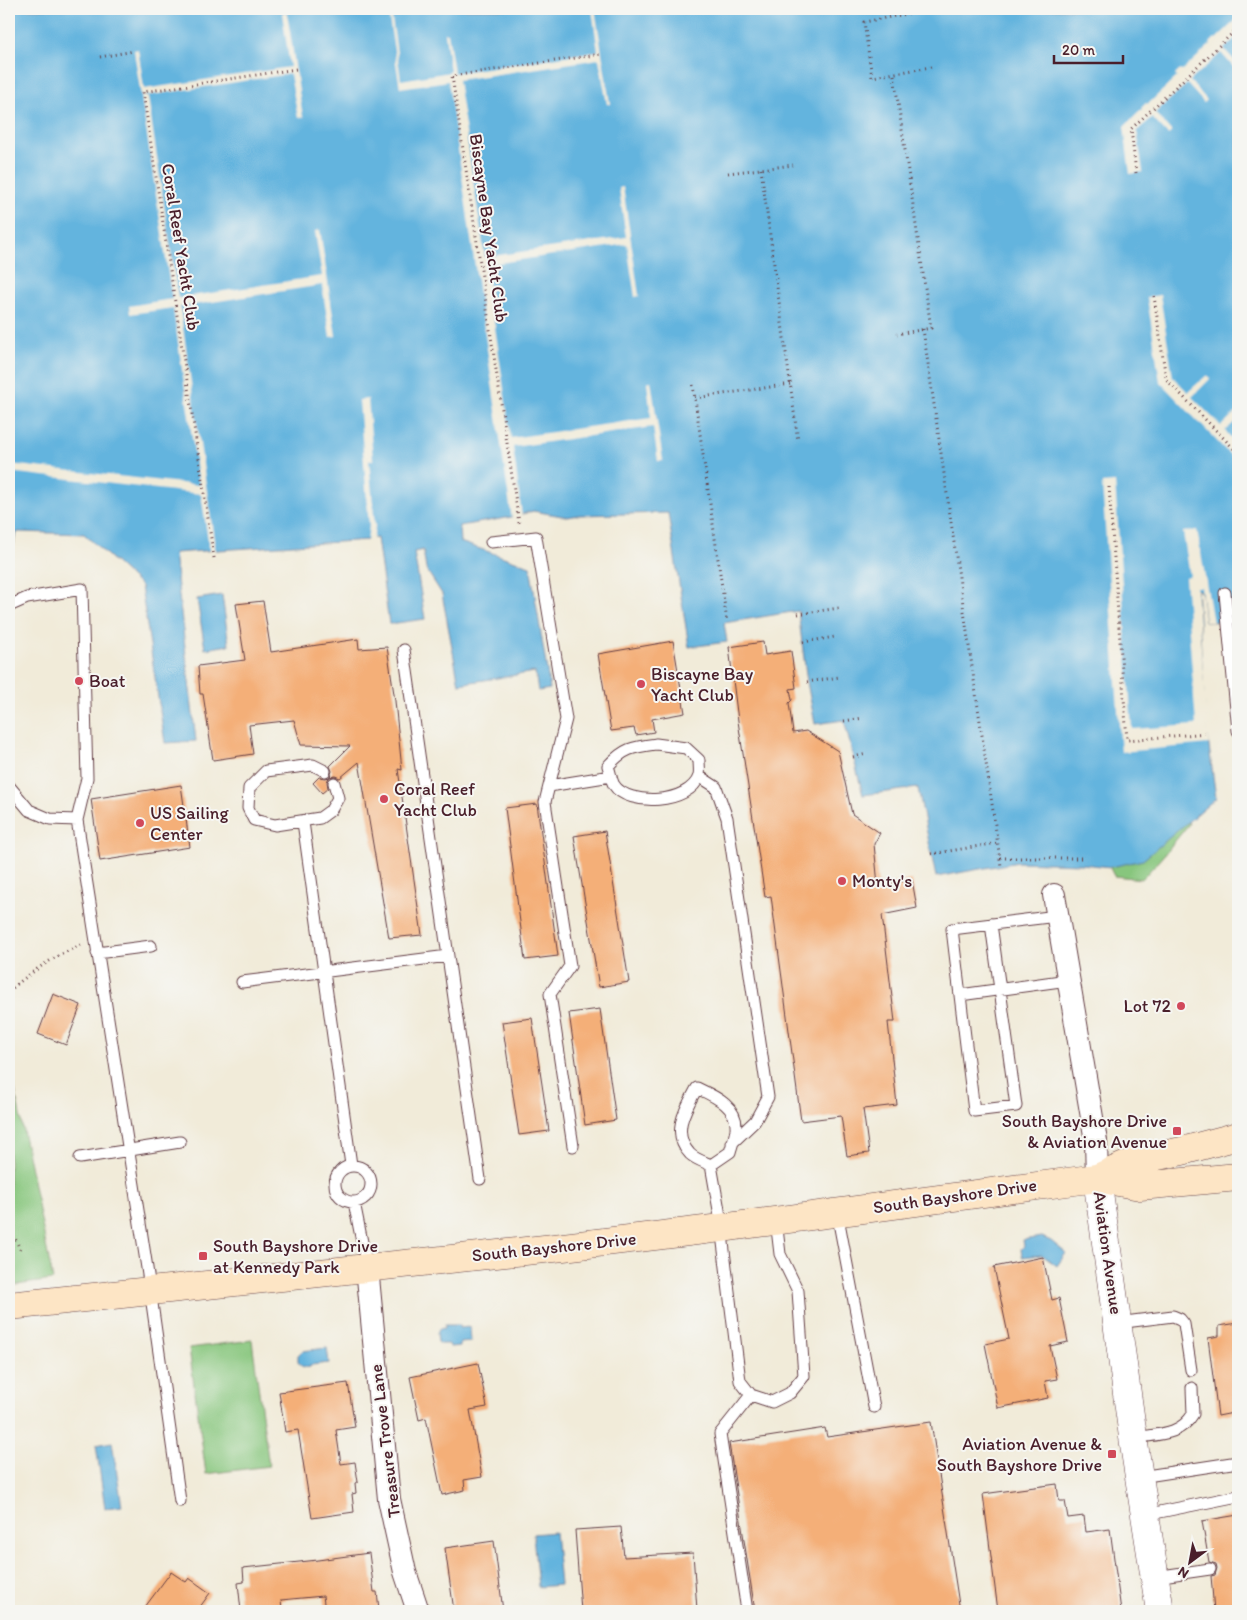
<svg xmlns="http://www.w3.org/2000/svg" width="1247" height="1620" viewBox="0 0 1247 1620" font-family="Itim,sans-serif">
	<rect width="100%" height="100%" fill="#f6f6f2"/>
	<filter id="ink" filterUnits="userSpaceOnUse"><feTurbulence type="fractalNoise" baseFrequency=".02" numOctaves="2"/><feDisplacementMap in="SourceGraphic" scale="10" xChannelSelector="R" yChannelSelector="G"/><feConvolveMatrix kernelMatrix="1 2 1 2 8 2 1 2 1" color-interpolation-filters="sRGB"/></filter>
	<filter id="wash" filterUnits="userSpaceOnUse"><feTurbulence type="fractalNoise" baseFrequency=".0096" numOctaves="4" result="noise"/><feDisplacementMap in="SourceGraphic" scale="20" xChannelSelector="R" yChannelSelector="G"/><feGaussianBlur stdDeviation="1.12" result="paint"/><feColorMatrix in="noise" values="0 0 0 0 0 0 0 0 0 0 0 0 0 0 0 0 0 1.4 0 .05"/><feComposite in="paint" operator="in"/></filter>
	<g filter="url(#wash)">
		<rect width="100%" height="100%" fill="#f1ebd9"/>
		<path fill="#87c67d" stroke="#687254" d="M1184,812l5,12 -27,33 -20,22 -28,-3 -9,-18z
			M9,1060l44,220 -44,6z
			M252,1340l17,126 -63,8 -17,-126z"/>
		<path fill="#63b4de" stroke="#566a84" d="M9,9h1229v612l-33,1 -3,-28 -3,-4h-2l9,134 10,74 -73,62 -32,7 -29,-3 -64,-2 -82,15 -18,-89 -55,7 -19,-75 -29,4 -8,-42 -9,-71 -74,12 3,19 -38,5 -21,-134 -90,2 -10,2 -35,-6 -21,6 -53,9 1,16 70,24 20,123 -12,2 -3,-19 -76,12 -17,-90 -16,-25 -3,-19 -9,2 11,67 -36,5 -12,-86 -8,1 -1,1 -194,13 22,188 -31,2 -24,-157 -57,-52 -66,-2 -3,5 -1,7h-5z
			M222,595l7,50 -24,4 -8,-50z
			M1042,1237l9,4 15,12 -9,13 -15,-11 -20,2 -1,-8 3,-3 -1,-6z
			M445,1325h14v3l11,-1 1,15 -11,1v3l-10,1 -1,-3h-8l-3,-2 -1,-9 2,-4 6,-1z
			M327,1348l2,15 -18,2 -1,2c-5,1 -9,0 -12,-5v-7l4,-4z
			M112,1442l10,64 -17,2 -9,-63z
			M555,1532l5,53 -22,2 -5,-53z"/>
		<path fill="#f1ebd9" d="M592,9h3l15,95h-3l-8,-45 -141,21 27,177 141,-20 -7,-49 4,-1 16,109 -4,1 -8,-53 -141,21 25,173 140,-20 -4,-36 4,-1 12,80h-5l-5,-34 -140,20 9,69 -10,4 -64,-439 -48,7 -11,-70 4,-1 -1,2 9,61 49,-8 -5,-39h3l6,40 144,-22z
			M282,13h5l16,104 -5,1 -8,-44 -145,22v1h3l30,201 144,-22 -7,-45 5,-1 16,106 -6,1 -8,-52 -142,22 36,246h-6l-9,-59 -192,-22v-8l190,21 -26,-177 -43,6 -1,-8 43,-7 -38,-249 4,-1 6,40 146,-22z
			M1238,18v18l-14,13 14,15v6l-1,1 -16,-18 -31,28 17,19 -3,3 -17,-19 -32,29 17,19 -4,3 -16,-17 -15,13 6,41 -13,2 -6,-47 18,-18 -1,-1 5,-5 2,1 29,-27 -2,-2 5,-5 2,1 29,-27 -1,-1 5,-5 1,1z
			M1160,295l13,82 15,15 19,-17 3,4 -18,18 29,29 17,-16v9l-13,12 13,14v18l-78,-81 -13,-85z
			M368,399l5,61 -4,1 6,66 -2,14h-6l2,-15 -10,-126z
			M1115,482l17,247 64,-4 -11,-148 5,-1 -7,-44 14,-2 16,92h-8l-4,-35h-5l13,157 -88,8 -19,-269z"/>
		<g id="blocks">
			<path fill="#f4af78" d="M263,601l8,51 87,-13 1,10 28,-2 8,54 7,69 -4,-1 24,166 -33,3 -30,-176 -19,16 -5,-2 -6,1 -2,5 1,6 -6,5 -9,-10 6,-6 6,1 5,-1 2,-6 -2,-5 20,-20 -49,-1 -7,-25 -45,5 4,29 -40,6 -10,-66h-3l-2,-28 47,-6 -9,-56z
				M673,641l12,72 -33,6 2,13 -18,3 -2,-7 -23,3 -13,-77z
				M763,642l2,13 26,-4 5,37 -6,1 2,11 -3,3 4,30 13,-2 32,20 14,63 28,19 -6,11 4,41 34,-5 5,28 -35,7 13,107h-7l9,83 -34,4 6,44 -22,3 -6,-40 -40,5 -30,-225 -6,1 -27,-176 -9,-74z
				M181,785l9,62 -90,14 -9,-62z
				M537,804l21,152 -33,4 -20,-152z
				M605,831l24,151 -30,5 -25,-151z
				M53,994l28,11 -15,40 -28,-11z
				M600,1009l16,111 -31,5 -16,-112z
				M532,1018l17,113 -30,4 -17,-113z
				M1043,1257l9,43 7,-2 9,44 -18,4 7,33 -12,2 3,17 -50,10 -13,-64 24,-5 -15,-72z
				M1238,1323v89l-20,4 -10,-78 11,-2v-10z
				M478,1363l9,44 -17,3 12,67 -18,3 1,10 -23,5 -16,-77 -7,2 -9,-43z
				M348,1383l7,44 -19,3 5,34 14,-2 3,20 -3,1 1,10 -4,1 2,18 -42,6 -14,-88 -13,2 -6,-40z
				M931,1422l29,189h-205l-26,-168 96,-15 2,9z
				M1057,1484l2,17h6l3,17 16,-2 2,16 24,-3 11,82h-123l-15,-117z
				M1238,1515v96h-24l-3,-35 4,-1 2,-7 -1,-4 -7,-2 -7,-41z
				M621,1527l3,30 69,-4 4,57 -8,1h-108l-6,-81z
				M494,1541l9,70h-49l-9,-63z
				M369,1553l5,39h3l2,17 -6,1v1h-48l-2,-15 -42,4 1,11h-41l-3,-28 6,-1 -1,-14 75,-8z
				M171,1572l15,10 3,-4 21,15 -13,18h-55z"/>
		</g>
	</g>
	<g filter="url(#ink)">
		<use href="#blocks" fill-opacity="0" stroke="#633e45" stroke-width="1"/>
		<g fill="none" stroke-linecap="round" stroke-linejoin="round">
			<defs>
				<path id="service" d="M491,542l45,-5 30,182 -17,67
					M1225,593l13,138
					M9,606l18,-8 55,-9 5,189 -10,42 70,448 33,233
					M404,650l76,529
					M656,744l30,4 13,12c0,5 1,12 0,16 -9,28 -71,31 -85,9 -3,-5 -4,-14 -6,-19 16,-18 25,-19 48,-22z
					M325,771l-12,-6 -47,6 -17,17 -1,20 6,12 21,5 45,-7 11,-8 7,-12 -4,-15
					M699,776l17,11 11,31 41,279 -13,24 -23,22
					M9,786l20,24 21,9 27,1
					M303,822l48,343
					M991,924l25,182 -42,5 -22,-182 105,-13
					M97,953l54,-7
					M242,982l206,-26
					M960,995l108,-15
					M697,1088c17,8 41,18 39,41 -1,8 -4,16 -6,23l-19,13c-7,-3 -16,-6 -21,-11 -20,-21 -4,-46 7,-66z
					M573,1146l-23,-152 20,-28 -25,-164 4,-16 62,-10
					M80,1158l100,-16
					M711,1165l8,45 21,171 11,14 21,7 18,-9 14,-17 -6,-85 -18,-37 -4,-34
					M335 1184a18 18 0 1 1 36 0a18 18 0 1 1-36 0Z
					M354,1202l13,65
					M837,1212l37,195
					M1117,1323l56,-7 7,3 4,5 7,46
					M1134,1438c23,-4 46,-2 59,-24l-1,-26
					M1140,1477l98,-15
					M1145,1515l93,-19
					M1155,1577l55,-8
					M747,1611l-27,-177 31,-39"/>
				<path id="minor" d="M1054,895l42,246 1,37
					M367,1267l22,232 16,73 13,39"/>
				<path id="tertiary" d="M1097,1178l38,273 25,160"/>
				<path id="secondary" d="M1097,1178l43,8 98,-9
					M9,1306l554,-59 158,-19 376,-50 41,-18 44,-9 56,-15"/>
			</defs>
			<use href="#service" stroke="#633e45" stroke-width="13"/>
			<use href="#minor" stroke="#633e45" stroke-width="24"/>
			<use href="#tertiary" stroke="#633e45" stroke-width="29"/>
			<use href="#secondary" stroke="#633e45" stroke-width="29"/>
			<path stroke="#633e45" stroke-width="3" stroke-dasharray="1 4" stroke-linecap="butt" d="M100,57l34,-6
				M931,67l-59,10 -8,-55 69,-13
				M894,75l37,253 -34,6
				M761,169l37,272
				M728,173l65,-8
				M1136,173l-5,-44 107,-101
				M1154,296l12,83 72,74
				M923,329l78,537
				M693,385l34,237
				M695,398l96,-14
				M1109,487l18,253 81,-7
				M519,523l-67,-447 150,-22
				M214,558l-71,-466 153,-23
				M798,614l41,-6
				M803,642l32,-5
				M807,682l33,-5
				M844,721l19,-3
				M853,757l14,-3
				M931,854l67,-11
				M1000,858h81
				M9,991c22,-19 45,-35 72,-46
				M9,1226l12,25"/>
			<use href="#service" stroke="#fff" stroke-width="11"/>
			<use href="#minor" stroke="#fff" stroke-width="22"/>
			<use href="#tertiary" stroke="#fff" stroke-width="28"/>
			<use href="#secondary" stroke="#fde5c5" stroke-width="28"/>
		</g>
	</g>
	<g fill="#d1495b" stroke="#f6f6f2" stroke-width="2">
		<circle cx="79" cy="681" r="5"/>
		<circle cx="641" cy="684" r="5"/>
		<circle cx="384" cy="799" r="5"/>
		<circle cx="140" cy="823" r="5"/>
		<circle cx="842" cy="881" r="5"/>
		<circle cx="1181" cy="1006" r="5"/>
		<rect x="1172" y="1126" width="10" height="10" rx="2.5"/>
		<rect x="198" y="1251" width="10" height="10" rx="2.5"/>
		<rect x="1107" y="1449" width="10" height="10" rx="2.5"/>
	</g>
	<g text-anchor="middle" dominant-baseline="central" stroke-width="4" stroke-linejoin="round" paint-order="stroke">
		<g font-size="18" fill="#4a1f2b" stroke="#f6f6f2">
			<text transform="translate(489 228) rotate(82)">Biscayne Bay Yacht Club</text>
			<text transform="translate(181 247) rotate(81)">Coral Reef Yacht Club</text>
			<text transform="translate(955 1196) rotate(-8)">South Bayshore Drive</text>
			<text transform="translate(554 1247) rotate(-6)">South Bayshore Drive</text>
			<text transform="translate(1108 1253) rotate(82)">Aviation Avenue</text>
			<text transform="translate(385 1441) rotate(-97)">Treasure Trove Lane</text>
		</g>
		<g font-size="18" fill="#4a1f2b" stroke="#f6f6f2" text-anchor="start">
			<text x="651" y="674">Biscayne Bay<tspan x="651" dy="21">Yacht Club</tspan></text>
			<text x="89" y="681">Boat</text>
			<text x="394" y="789">Coral Reef<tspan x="394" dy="21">Yacht Club</tspan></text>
			<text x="150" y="813">US Sailing<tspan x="150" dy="21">Center</tspan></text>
			<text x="852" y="881">Monty's</text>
			<text x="1171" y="1006" text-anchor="end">Lot 72</text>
			<text x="1167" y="1121" text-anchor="end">South Bayshore Drive<tspan x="1167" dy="21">&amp; Aviation Avenue</tspan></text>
			<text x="213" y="1246">South Bayshore Drive<tspan x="213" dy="21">at Kennedy Park</tspan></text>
			<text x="1102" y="1444" text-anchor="end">Aviation Avenue &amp;<tspan x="1102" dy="21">South Bayshore Drive</tspan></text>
		</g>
	</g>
	<rect width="1247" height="1620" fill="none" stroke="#f6f6f2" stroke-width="30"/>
	<g transform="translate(1190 1562) rotate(212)" stroke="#f6f6f2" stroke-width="4" paint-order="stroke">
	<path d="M0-4L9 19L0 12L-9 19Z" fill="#4a1f2b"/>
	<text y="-8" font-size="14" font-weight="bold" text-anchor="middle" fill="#4a1f2b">N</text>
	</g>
	<path d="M1054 55v8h69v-8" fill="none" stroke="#4a1f2b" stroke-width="2.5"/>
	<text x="1062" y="55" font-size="15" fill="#4a1f2b" stroke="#f6f6f2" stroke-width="4" paint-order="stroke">20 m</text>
</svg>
